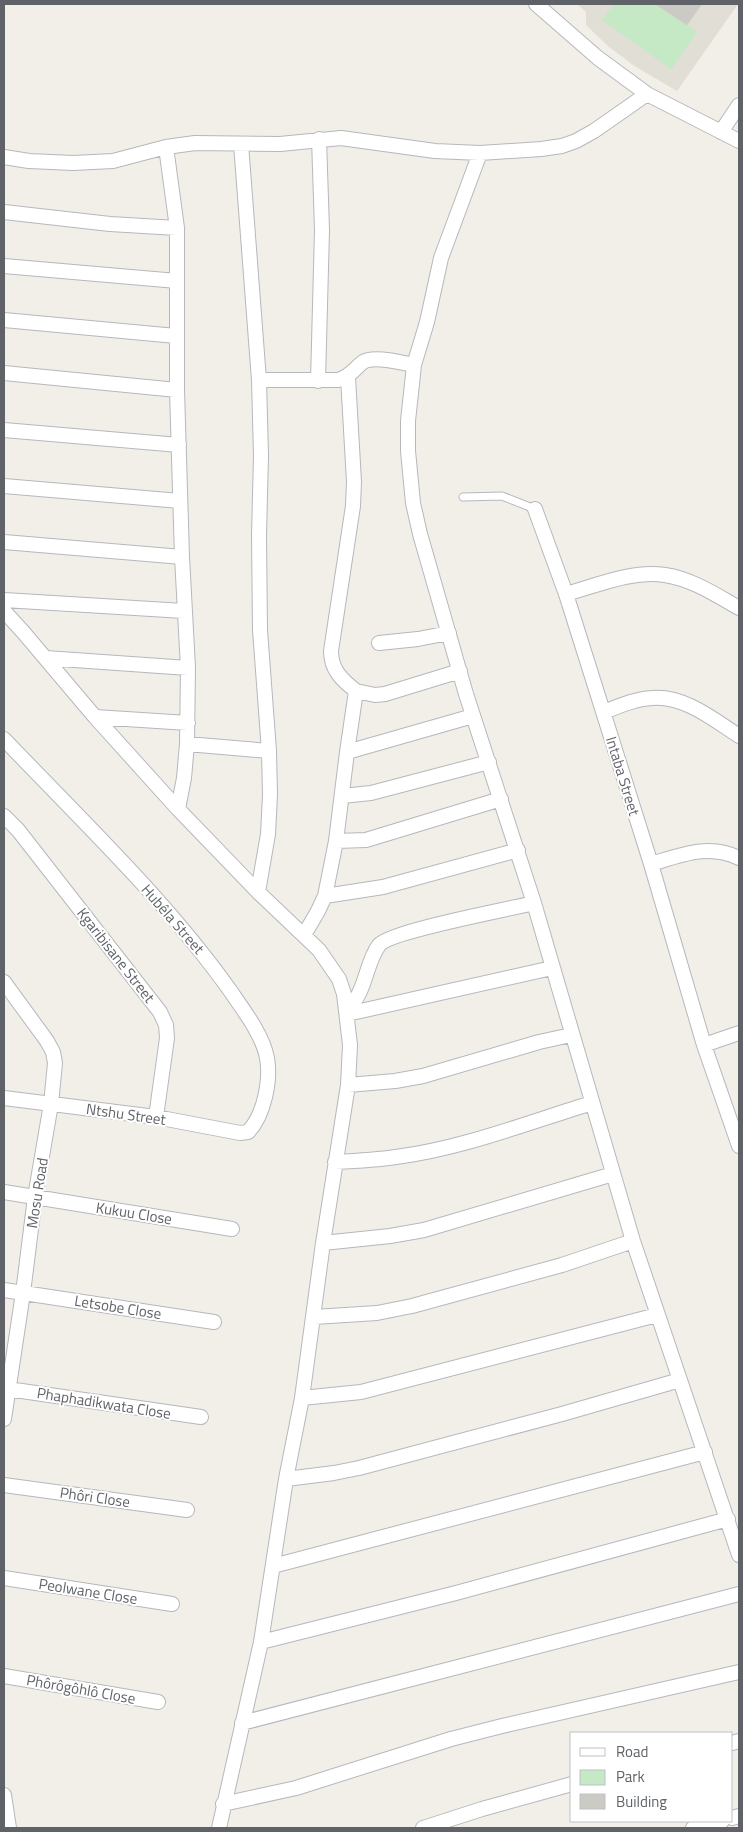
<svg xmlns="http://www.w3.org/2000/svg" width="743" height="1832" viewBox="0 0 743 1832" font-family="'Titillium Web',sans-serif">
	<rect width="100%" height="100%" fill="#f1efe8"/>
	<path fill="#e1ded6" d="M577,4h161l-61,87 -41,-24 -27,-20 -23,-22v-13z"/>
	<path fill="#c5e8c5" d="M614,4h44l39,28 -26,37 -69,-49z"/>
	<path fill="#cccac5" stroke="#d6d1c6" d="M655,4h47l-15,21z"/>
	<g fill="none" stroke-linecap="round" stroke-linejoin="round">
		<defs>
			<path id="service" d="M463,497l39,-1 33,13"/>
			<path id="minor" d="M536,4l62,54 49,36 92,47
				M721,132l18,-27
				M241,144l18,236 2,76 -2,79 1,95 9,121 1,44 -2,39 -10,58
				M166,147l11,81v162l5,167 6,111 -1,76 -3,34 -6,31
				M480,153l-39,105 -14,64 -13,43 -6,56v30l5,52 7,31 46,160 68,209 99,338 106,314
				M4,157l25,4 44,2 40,-2 53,-14 29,-4 85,1 61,-6 94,13 45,2 61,-4 21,-3 14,-5 18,-10 53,-37
				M4,212l106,12 67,4
				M4,266l173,15
				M4,320l172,16
				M4,373l173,17
				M259,380h79c12,-3 16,-11 25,-18 11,-7 39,1 51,3
				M318,381l4,-151 -3,-91
				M4,430l175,15
				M4,486l176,15
				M535,509l31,85 85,270 53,181 35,101
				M4,542l178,15
				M566,594c32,-9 66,-24 99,-19 27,4 51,20 74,33
				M4,600l180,11
				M4,611l20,22 71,84 83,92 80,83 61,58 20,29 5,15 6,51 -2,40 -25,158 -21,155 -16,81 -25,163 -42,186
				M379,643l39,-4 31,-6
				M46,658l142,10
				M356,691l19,4 10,-1 75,-23
				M604,712c15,-6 31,-13 48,-14 32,-3 62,22 87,38
				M95,717l93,6
				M4,739c77,81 159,158 225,250 13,19 34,46 38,69 4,22 -3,58 -19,74l-8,1 -84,-16 -152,-19
				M187,744l82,7
				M347,752l126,-36
				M342,796l29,-3 118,-31
				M4,816l14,14 142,182 6,13 1,13 -11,79
				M336,841l30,-1 135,-41
				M651,864c30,-9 58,-21 88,-6
				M325,896l11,-55 11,-89 9,-61c-14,-11 -25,-21 -25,-40l22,-145 1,-24 -6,-105
				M304,935l14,-24 7,-15 58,-9 135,-37
				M4,982l43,59 6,11 2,11 -4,41 -16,93 -12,96 -19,126
				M347,1010c20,-19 18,-46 32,-65 11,-14 131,-36 155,-42
				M347,1014l205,-46
				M704,1045l35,-12
				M348,1085l47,-4 28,-5 116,-34 32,-7
				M335,1162c21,-1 41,-2 61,-5 67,-9 131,-34 196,-54
				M4,1192l228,37
				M323,1243l67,-7 34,-6 189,-56
				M4,1290l210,32
				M314,1317l63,-4 35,-7 150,-41 71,-24
				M8,1389l193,28
				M302,1398l59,-6 296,-77
				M286,1479l48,-6 25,-5 203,-54 118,-34
				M4,1485l183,25
				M273,1566l432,-114
				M4,1578l168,26
				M261,1642l195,-49 272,-74
				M4,1676l154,26
				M242,1723l497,-129
				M732,1743l7,-2
				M4,1795l5,33
				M223,1804l73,-16 155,-49 51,-13 237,-54
				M732,1818l7,-2
				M423,1828l59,-19 90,-25
				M693,1828l29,-7"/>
		</defs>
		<use href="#service" stroke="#b5b8bc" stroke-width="9"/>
		<use href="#minor" stroke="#b5b8bc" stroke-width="16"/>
		<use href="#service" stroke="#fff" stroke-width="7"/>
		<use href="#minor" stroke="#fff" stroke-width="14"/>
	</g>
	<g text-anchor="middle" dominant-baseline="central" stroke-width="4" stroke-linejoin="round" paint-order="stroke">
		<g font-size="15" fill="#5f6368" stroke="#fff">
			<text transform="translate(623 776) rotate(73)">Intaba Street</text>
			<text transform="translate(173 919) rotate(49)">Hubêla Street</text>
			<text transform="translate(116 955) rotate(52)">Kgaribisane Street</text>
			<text transform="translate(126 1114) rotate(8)">Ntshu Street</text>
			<text transform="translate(37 1193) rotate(-81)">Mosu Road</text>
			<text transform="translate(134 1213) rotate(9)">Kukuu Close</text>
			<text transform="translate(118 1307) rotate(9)">Letsobe Close</text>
			<text transform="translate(104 1403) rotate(9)">Phaphadikwata Close</text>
			<text transform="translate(95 1497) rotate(8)">Phôri Close</text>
			<text transform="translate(88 1591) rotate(9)">Peolwane Close</text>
			<text transform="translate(81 1689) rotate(10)">Phôrôgôhlô Close</text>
		</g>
	</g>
	<rect width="743" height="1832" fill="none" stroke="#5f6368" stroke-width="10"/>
	<rect x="570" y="1732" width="162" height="90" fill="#ffffff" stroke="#bfc1c3"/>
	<rect x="580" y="1748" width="25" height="8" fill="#ffffff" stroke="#bfc1c3"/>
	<text x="616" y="1757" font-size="15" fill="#5f6368">Road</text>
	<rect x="580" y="1770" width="25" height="15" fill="#c5e8c5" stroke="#bfc1c3"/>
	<text x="616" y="1782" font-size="15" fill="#5f6368">Park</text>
	<rect x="580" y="1794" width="25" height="15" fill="#cccac5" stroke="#bfc1c3"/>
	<text x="616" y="1807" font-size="15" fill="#5f6368">Building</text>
</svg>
